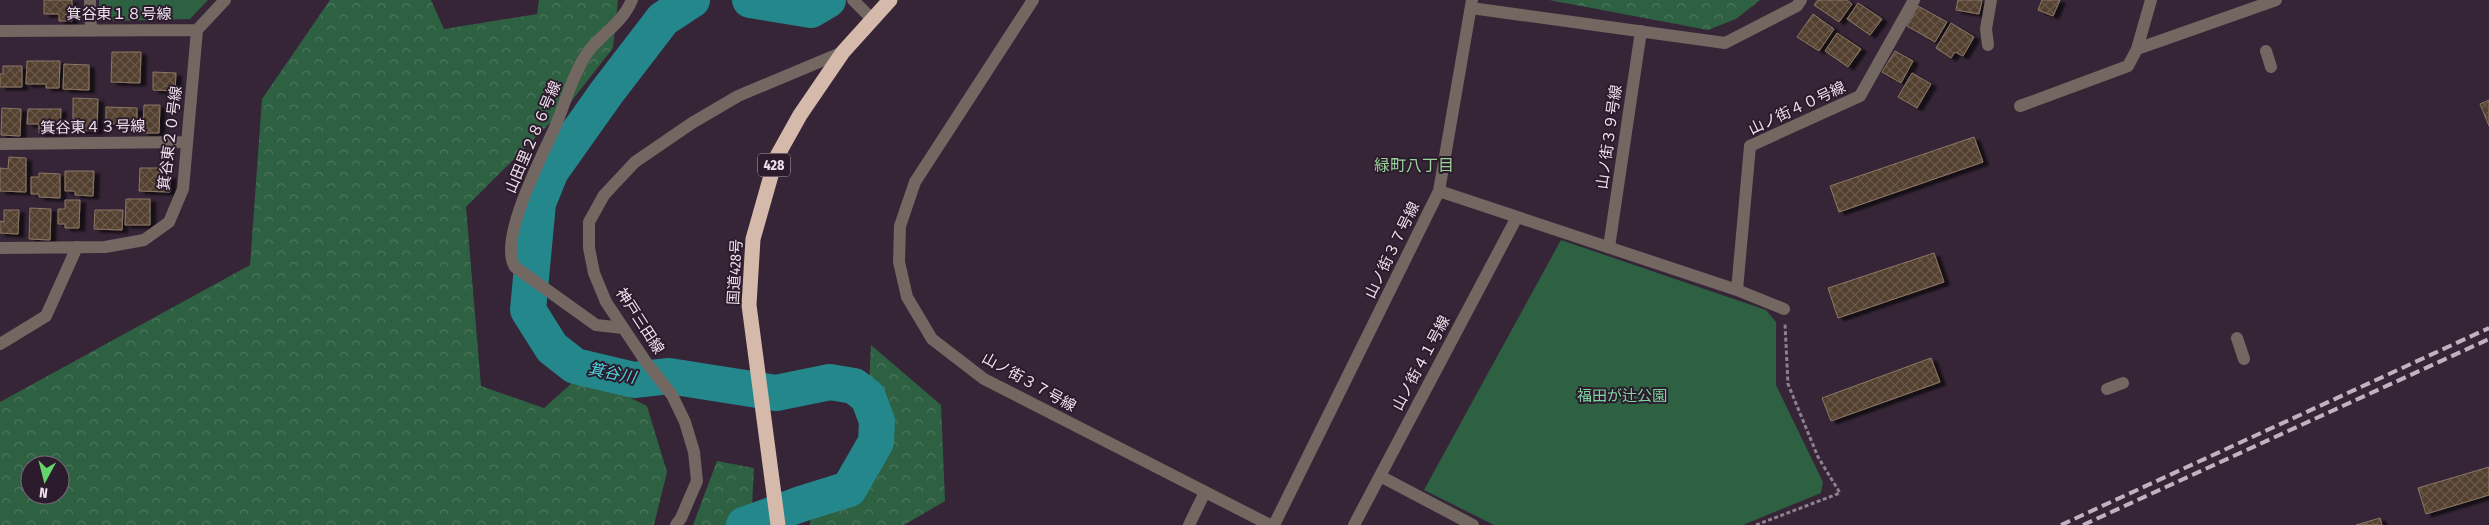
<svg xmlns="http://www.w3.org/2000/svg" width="2489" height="525" viewBox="0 0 2489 525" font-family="'Fira Sans Condensed','Noto Sans JP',sans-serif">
	<defs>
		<pattern id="forest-crowns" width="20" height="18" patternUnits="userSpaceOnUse" patternTransform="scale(1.25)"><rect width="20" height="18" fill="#2e6042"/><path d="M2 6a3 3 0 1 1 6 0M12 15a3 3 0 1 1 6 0" fill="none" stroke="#4d765e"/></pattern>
		<pattern id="building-cross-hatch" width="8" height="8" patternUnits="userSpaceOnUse" patternTransform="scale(1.25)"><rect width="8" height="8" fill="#523f2d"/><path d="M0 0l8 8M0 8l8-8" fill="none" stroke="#6b5a4c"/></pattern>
		<filter id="shadow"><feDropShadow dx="5.5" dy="3" stdDeviation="1" flood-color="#0009"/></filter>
	</defs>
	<rect width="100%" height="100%" fill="#352536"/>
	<path fill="url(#forest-crowns)" fill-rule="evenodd" d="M330,0h101l13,29 93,-15 2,-14h79l-5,48 -43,55 -104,104 15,179 63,22 38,-34 65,32 20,66 -13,53h-654v-123l250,-137 12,-166zM30,465h30v30h-30z
		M1549,0h211l-24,19 -28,11z
		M871,345l70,60 4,96 -41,24h-94v-31l54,-11z
		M717,461l37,7 -3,57h-58z"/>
	<path fill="#2e6042" d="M99,0h109l-18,19 -76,2 -15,-9z
		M1561,240l205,70 10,12v63l47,97 -2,11 -78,32h-249l-70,-35z"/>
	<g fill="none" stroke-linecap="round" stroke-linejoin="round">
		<path stroke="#24878c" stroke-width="36" d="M692,0l-29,19 -56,73 -56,79 -13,32 -10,107 24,38 23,18 59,14 35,-4 107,17 54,-11 24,4 14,11 9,24 -1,21 -27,47 -48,15 -57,21
			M750,0l61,10 17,-10"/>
	</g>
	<path fill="url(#building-cross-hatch)" stroke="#8c7764" filter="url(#shadow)" d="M44,0h28v21h-13v-7h-15z
		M1818,0h29l5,4 -13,18 -25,-17z
		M1958,0h24l-3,14 -23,-4z
		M2042,0h18l-7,16 -15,-6z
		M1858,3l24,16 -12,16 -23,-16z
		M1918,6l29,16 -12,20 -28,-16z
		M1813,14l21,15 -15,22 -22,-14z
		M1951,23l23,14 -11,19 -8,-4 -4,6 -15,-10z
		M1837,33l24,16 -13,18 -23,-16z
		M1895,51l18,10 -12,22 -19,-11z
		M112,52h29l-1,31 -29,-1z
		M27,61h33l-1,27h-13v-4h-20z
		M64,64l25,1v25l-26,-1z
		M3,66h19v21h-22v-13h3z
		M153,72l23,1 -1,18 -22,-1z
		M1912,73l19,11 -14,24 -19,-11z
		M73,98l25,1 -1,32 -24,-1z
		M2489,100v26l-9,-22z
		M144,105h16l-1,28h-16z
		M106,107l31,1v16h-31z
		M2,108l19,1 -1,27 -19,-1z
		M28,109h33l-1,24h-21v-9h-12z
		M1974,137l9,25 -144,50 -9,-26z
		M9,157l17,1v34l-26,-1v-23l8,1z
		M140,168h19v7l11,1v16l-31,-1z
		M65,171h29l-1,25 -18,-1v-4h-10z
		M39,173l21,1v24l-21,-1v-3h-8v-17h8z
		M126,199h24v26h-25z
		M65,200h15l-1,28h-14v-4h-7v-15h7z
		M30,208l21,1 -1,31 -21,-1z
		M4,210h15l-1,24 -18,-1v-12l4,1z
		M95,210h28l-1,20 -28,-1z
		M1934,253l10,29 -106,36 -10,-30z
		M1931,358l9,24 -109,39 -9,-23z
		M2489,467v28l-63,19 -8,-26z
		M2380,518l2,7h-26z"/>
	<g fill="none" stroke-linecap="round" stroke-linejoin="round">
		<path stroke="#8e808e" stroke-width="3" stroke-dasharray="4 2.5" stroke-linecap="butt" d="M1756,525l84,-32 -22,-36 -30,-73 -3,-60"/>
		<path stroke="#726761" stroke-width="12" d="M90,0l1,31
			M853,0l19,19
			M1033,0l-118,182 -15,44 -1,36 8,35 25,42 52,40 286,146
			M2151,0l-14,49 139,-49
			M1471,8l254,35 72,-37 4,-6
			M0,31l197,-1 28,-30
			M1988,45l-2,-16 5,-29
			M2266,51l5,16
			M2020,106l108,-40 9,-17
			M0,144l187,-2
			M1439,191l298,99 47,19
			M1609,247l32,-216
			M0,248l105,-1 39,-7 25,-18 14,-33 14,-159
			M1737,290l13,-144 110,-50 54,-96
			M623,328l-27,-3 -81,-58c-18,-27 29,-114 41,-142 9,-22 16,-48 28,-67 13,-23 36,-30 48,-58
			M2237,338l7,21
			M0,344l46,-28 31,-69
			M2107,389l16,-6
			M1380,476l93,49
			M676,525l5,-7 16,-37 -3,-29 -9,-30 -13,-27 -26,-33 -40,-60 -12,-29 -5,-25v-26l15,-27 31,-33 57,-39 46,-27 105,-44
			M1189,525l16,-33
			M1274,525l165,-334 33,-191
			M1354,525l163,-308"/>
		<path stroke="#d5b9aa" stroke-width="15" d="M778,525l-29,-220 4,-66 23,-81 24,-43 43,-63 47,-52"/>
		<path stroke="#c0b3c0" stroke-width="4" stroke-dasharray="10 5" stroke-linecap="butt" d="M2061,525l428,-197
			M2083,525l406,-186"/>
	</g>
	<g text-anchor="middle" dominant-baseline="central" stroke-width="4" stroke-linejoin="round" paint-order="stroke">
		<rect fill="#2b1b2c" stroke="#b4a6b3" stroke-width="1" x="758" y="153.5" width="32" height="23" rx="4"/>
		<g font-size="14" font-weight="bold" fill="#eee2ed">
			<text x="774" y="165">428</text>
		</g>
		<g font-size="15" fill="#eee2ed" stroke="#2b1b2c">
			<text x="119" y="14">箕谷東１８号線</text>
			<text transform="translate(1797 108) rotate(-25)">山ノ街４０号線</text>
			<text transform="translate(93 127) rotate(-1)">箕谷東４３号線</text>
			<text transform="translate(533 137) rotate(-67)">山田里２８６号線</text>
			<text transform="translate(1609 137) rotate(-82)">山ノ街３９号線</text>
			<text transform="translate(170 138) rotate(-83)">箕谷東２０号線</text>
			<text transform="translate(1392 250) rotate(-64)">山ノ街３７号線</text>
			<text transform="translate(735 272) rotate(-87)">国道428号</text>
			<text transform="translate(640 321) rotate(57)">神戸三田線</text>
			<text transform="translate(1421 363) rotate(-62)">山ノ街４１号線</text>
			<text transform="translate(1029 382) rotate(29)">山ノ街３７号線</text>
		</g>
		<g font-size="15" fill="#7dd7a0" stroke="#2b1b2c">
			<text x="1622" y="396">福田が辻公園</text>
		</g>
		<g font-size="16" fill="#99d399" stroke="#2b1b2c">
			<text x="1414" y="165">緑町八丁目</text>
		</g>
		<g font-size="16" font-style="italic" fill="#4ad6dc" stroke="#2b1b2c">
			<text transform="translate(612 373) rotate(11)">箕谷川</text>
		</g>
	</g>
	<g transform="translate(45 480) rotate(187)"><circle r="24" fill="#2b1b2c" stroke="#796b79"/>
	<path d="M0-4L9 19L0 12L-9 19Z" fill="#63d469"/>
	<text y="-8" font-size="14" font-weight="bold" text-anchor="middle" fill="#eee2ed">N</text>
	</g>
</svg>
